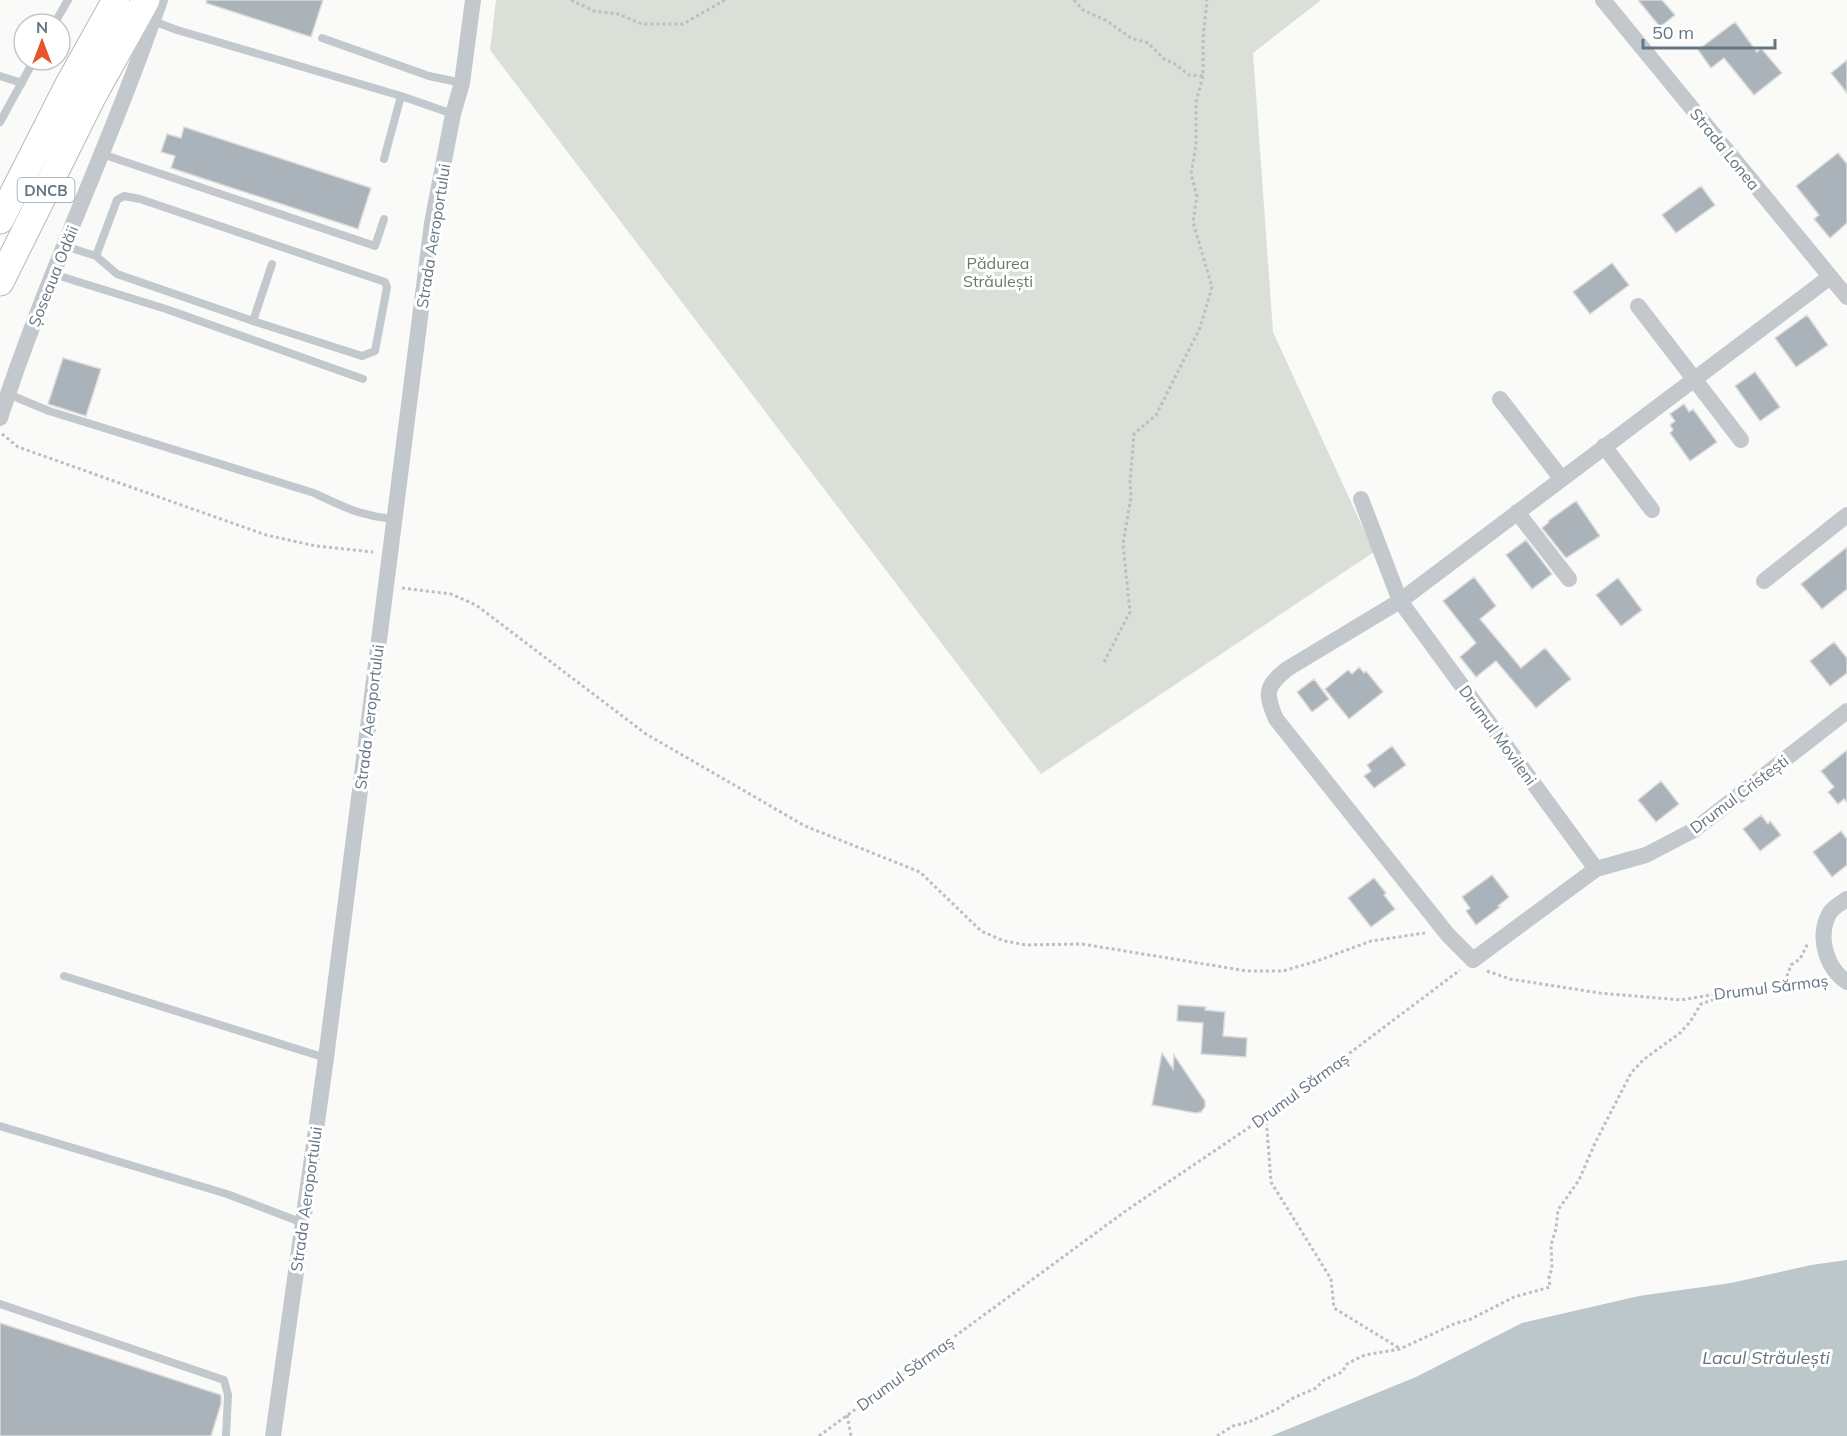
<svg xmlns="http://www.w3.org/2000/svg" width="1847" height="1436" viewBox="0 0 1847 1436" font-family="Mulish,sans-serif">
	<rect width="100%" height="100%" fill="#fafaf8"/>
	<path fill="#dadfd7" d="M496,0h825l-68,53 20,279 101,220 -333,222 -551,-724z"/>
	<path fill="#bbc7cb" d="M1847,1260v176h-576l145,-59 106,-54 117,-27 92,-13 80,-18z"/>
	<path fill="#aab3b9" stroke="#dcdcda" stroke-width="1.5" d="M207,0h116l-12,37 -105,-34z
		M1638,0h24l13,15 -15,12z
		M1735,22l22,30 4,-4 21,25 -28,22 -30,-37 -13,10 -13,-18z
		M1847,60v33l-16,-20z
		M184,127l187,61 -13,41 -187,-61 4,-12 -14,-4 6,-18 14,4z
		M1838,153l9,11v59l-17,15 -16,-19 5,-4 -23,-29z
		M1701,186l14,19 -39,28 -14,-18z
		M1612,263l17,22 -39,29 -17,-22z
		M1807,315l21,30 -32,22 -21,-29z
		M63,358l38,11 -15,47 -38,-12z
		M1755,372l25,35 -20,14 -25,-35z
		M1684,404l5,8 4,-3 24,33 -27,19 -20,-28 3,-3 -3,-5 5,-4 -5,-7z
		M1576,501l24,35 -34,22 -24,-30 7,-6 -1,-1z
		M1526,540l26,34 -20,15 -26,-34z
		M1847,547v42l-25,20 -21,-25z
		M1474,577l22,29 -16,13 41,49 24,-20 26,31 -35,29 -40,-47 -20,16 -16,-20 16,-14 -33,-42z
		M1618,578l24,32 -21,16 -25,-31z
		M1834,642l13,16v15l-17,13 -20,-25z
		M1359,667l5,6 2,-2 17,21 -34,27 -24,-30 23,-19 4,4z
		M1314,679l15,20 -17,13 -15,-20z
		M1392,746l14,19 -32,23 -10,-12 7,-5 -4,-6z
		M1847,750v52l-3,-3 -6,5 -10,-12 6,-5 -13,-16z
		M1661,781l18,23 -23,18 -18,-22z
		M1761,815l7,9 2,-3 11,14 -21,16 -17,-22z
		M1841,831l6,8v26l-15,12 -19,-25z
		M1492,875l17,22 -11,9 2,1 -24,18 -10,-14 4,-3 -8,-11z
		M1374,878l12,15 -2,2 11,14 -24,18 -23,-29z
		M1178,1005l28,2 -1,3 20,2 -2,24 24,2 -1,19 -45,-3 2,-31 -26,-2z
		M1162,1053l11,16 1,-14 31,46v6l-4,5 -6,1 -43,-8z
		M0,1323l221,72v9l-10,32h-211z"/>
	<g fill="none" stroke-linecap="round" stroke-linejoin="round">
		<defs>
			<path id="primary" d="M0,220l68,-134 48,-86
				M0,282l92,-185 54,-97"/>
		</defs>
		<use href="#primary" stroke="#b5babe" stroke-width="29"/>
		<path stroke="#bbbfc2" stroke-width="3" stroke-dasharray="3 3" stroke-linecap="butt" d="M571,0l23,11 24,3 24,10h41l42,-24
			M1074,0l9,10 24,11 24,17 17,5 16,16 11,5 14,11 14,1
			M2,434l16,13 248,88 50,11 57,6
			M402,588l49,6 25,11 170,129 159,92 115,46 61,59 23,10 23,4 55,-1 165,27h36l34,-10 54,-20 54,-8
			M1104,662l26,-50 -7,-68 8,-47 -1,-15 4,-48 22,-19 44,-87 12,-41 -19,-65 4,-26 -6,-22 5,-29v-43l7,-26v-37l4,-39
			M1487,971l23,8 90,14 81,7 104,-18 36,-2
			M1785,982l6,-17 9,-6 8,-16
			M1266,1116l5,66 60,97 3,29 65,40
			M847,1415l4,21
			M819,1436l308,-226 139,-94 194,-146
			M1217,1436l16,-10 16,-4 28,-13 14,-10 25,-11 8,-8 18,-8 5,-8 7,-4 11,-5 35,-6 56,-26 13,-3 45,-23 36,-10 -1,-11 3,-7 -1,-24 5,-16 2,-19 21,-30 16,-37 36,-70 12,-13 37,-27 10,-11 11,-18 29,-10"/>
		<path stroke="#c3c8cc" stroke-width="8" d="M153,21l24,9 224,66 -17,63
			M54,24l14,-24
			M322,38l107,38 33,7
			M0,76l22,7
			M401,96l52,18
			M0,122l34,-62
			M102,154l273,92 9,-27
			M65,246l31,10 21,18 136,47 109,35 13,-5 12,-64 -2,-5 -245,-83 -16,-3 -7,4 -21,56
			M53,274l113,35 197,70
			M253,321l19,-57
			M8,394l41,17 265,82c29,14 47,23 81,26
			M64,976l262,82
			M0,1126l227,68 76,29
			M0,1304l224,76 4,15 -2,41"/>
		<path stroke="#c3c8cc" stroke-width="16" d="M1603,0l244,297
			M1830,277l-430,324 -113,68c-22,18 -22,24 -11,50l172,216 25,25 123,-91 50,-14 48,-25 153,-119
			M1638,306l103,134
			M1500,399l61,79
			M0,418c46,-142 112,-277 160,-418
			M1604,446l48,64
			M1361,499l39,102 196,268
			M1517,512l52,67
			M1764,581l83,-66
			M1847,899c-6,4 -15,9 -18,15 -12,23 -3,54 18,68
			M273,1436l53,-378 106,-835 21,-109 9,-31 11,-83"/>
		<use href="#primary" stroke="#fff" stroke-width="27"/>
	</g>
	<g text-anchor="middle" dominant-baseline="central" stroke-width="6" stroke-linejoin="round" paint-order="stroke">
		<rect fill="#fff" stroke="#939fa8" stroke-width="1.5" x="17.5" y="178" width="57" height="24" rx="4.5"/>
		<g font-size="15" font-weight="bold" fill="#657683">
			<text x="46" y="190">DNCB</text>
		</g>
		<g font-size="16" fill="#657683" stroke="#fff">
			<text transform="translate(1725 149) rotate(51)">Strada Lonea</text>
			<text transform="translate(433 236) rotate(-81)">Strada Aeroportului</text>
			<text transform="translate(53 276) rotate(-68)">Șoseaua Odăii</text>
			<text transform="translate(369 717) rotate(-83)">Strada Aeroportului</text>
			<text transform="translate(1498 735) rotate(54)">Drumul Movileni</text>
			<text transform="translate(1739 794) rotate(-37)">Drumul Cristești</text>
			<text transform="translate(1771 987) rotate(-7)">Drumul Sărmaș</text>
			<text transform="translate(1300 1090) rotate(-36)">Drumul Sărmaș</text>
			<text transform="translate(306 1199) rotate(-82)">Strada Aeroportului</text>
			<text transform="translate(905 1373) rotate(-36)">Drumul Sărmaș</text>
		</g>
		<g font-size="16" fill="#687a64" stroke="#fff">
			<text x="998" y="263">Pădurea<tspan x="998" dy="18">Străulești</tspan></text>
		</g>
		<g font-size="18" font-style="italic" fill="#60757c" stroke="#fff">
			<text x="1766" y="1357">Lacul Străulești</text>
		</g>
	</g>
	<g transform="translate(42 42)"><circle r="28" fill="#ffffff" stroke="#c1c8cd" stroke-width="1.5"/>
	<path d="M0-4.5L10 22L0 15L-10 22Z" fill="#e4572e"/>
	<text y="-9" font-size="16" font-weight="bold" text-anchor="middle" fill="#657683">N</text>
	</g>
	<path d="M1643 39v9h132v-9" fill="none" stroke="#657683" stroke-width="3"/>
	<text x="1652" y="39" font-size="18" fill="#657683" stroke="#ffffff" stroke-width="4.5" paint-order="stroke">50 m</text>
</svg>
